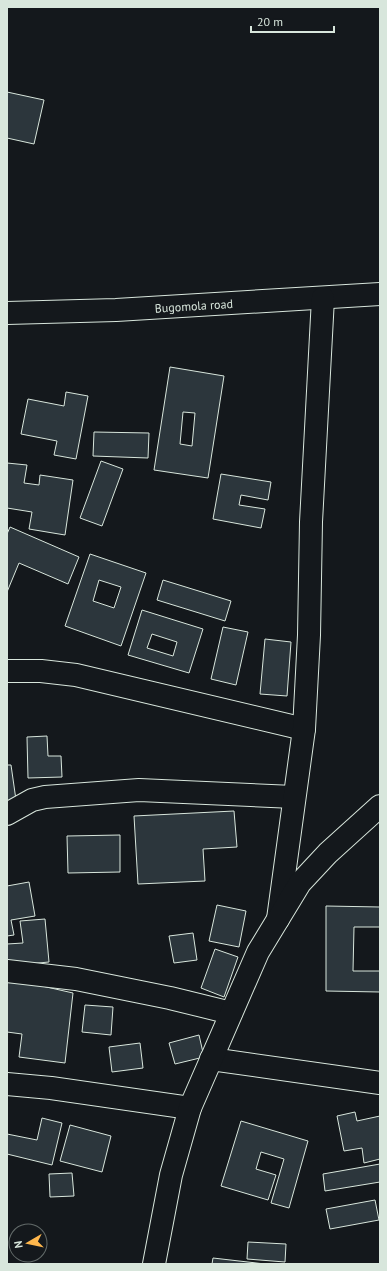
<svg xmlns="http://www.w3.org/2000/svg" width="387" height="1271" viewBox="0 0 387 1271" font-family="'PT Sans',sans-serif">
	<rect width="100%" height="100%" fill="#14181c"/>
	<path fill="#2c363c" stroke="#d8e6dc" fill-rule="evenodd" d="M7,92l37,8 -10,44 -27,-6z
		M170,367l54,9 -16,102 -54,-8zM183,412l12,1 -3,33 -12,-2z
		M66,392l22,4 -12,63 -22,-4 3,-14 -36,-7 7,-35 36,7z
		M94,432l55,1 -1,25 -55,-2z
		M101,461l22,8 -21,57 -22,-8z
		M7,463l20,2 -3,18 15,2 1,-10 33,5 -8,55 -36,-6 3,-17 -25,-4z
		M221,474l50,8 -3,18 -27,-5 -2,10 26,4 -4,19 -48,-9z
		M10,527l69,30 -11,27 -49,-21 -12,29v-58z
		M90,554l56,19 -25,73 -56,-20zM99,580l22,7 -7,21 -21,-7z
		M163,580l68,21 -6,20 -68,-21z
		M142,610l61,19 -14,44 -61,-18zM152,634l25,8 -4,14 -26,-8z
		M223,627l25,5 -12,53 -25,-6z
		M265,639l26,3 -4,54 -27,-2z
		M47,736l1,20h13l1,21 -34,1 -1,-41z
		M7,765h4l5,35 -9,1z
		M234,811l3,36 -34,2 2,32 -67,3 -4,-68z
		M120,835v37l-52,1 -1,-37z
		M29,882l6,34 -24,4 3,15 -7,1v-50z
		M217,905l29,6 -7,36 -30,-6z
		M326,906l54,1v20h-26l-1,44h27v21l-54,-1z
		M45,919l4,43 -42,4v-22l16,-1 -3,-22z
		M193,933l4,27 -23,3 -5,-27z
		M215,949l23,8 -14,40 -23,-9z
		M7,978l66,15 -8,70 -46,-6 3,-23 -15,-2z
		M85,1005l28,2 -2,28 -29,-3z
		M199,1035l5,22 -29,7 -6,-21z
		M140,1043l3,25 -31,4 -3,-25z
		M355,1112l2,9 23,-5v43l-16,4 -2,-15 -18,3 -7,-35z
		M42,1118l20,5 -10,42 -45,-11v-20l30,6z
		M241,1121l67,20 -19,67 -18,-5 13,-44 -23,-7 -5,17 20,6 -8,25 -47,-14z
		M70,1125l41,11 -9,36 -42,-11z
		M380,1164v18l-55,9 -2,-17z
		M72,1173l2,23 -24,1 -1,-23z
		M375,1200l4,20 -49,9 -4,-20z
		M248,1242l38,2 -1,18 -38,-3z
		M213,1258l52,6h-53z"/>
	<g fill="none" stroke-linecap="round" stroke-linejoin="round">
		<defs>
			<g id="minor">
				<path id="s1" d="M7,313l109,-3 264,-16"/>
				<path d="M7,671h34l35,4 228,54"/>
				<path d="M7,814l25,-14 13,-3 94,-7 155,7"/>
				<path d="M278,919l26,-190 5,-94 2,-113 12,-224"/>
				<path d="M7,971l69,8 94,19 61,15"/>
				<path d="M211,1059l169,24"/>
				<path d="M7,1084l44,4 139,20"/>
				<path d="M154,1264l17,-89 19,-67 68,-156 42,-69 28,-30 52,-47"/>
			</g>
		</defs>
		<use href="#minor" stroke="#d8e6dc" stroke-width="24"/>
		<use href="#minor" stroke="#14181c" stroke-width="22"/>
	</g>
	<g text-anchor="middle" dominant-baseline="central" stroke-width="3" stroke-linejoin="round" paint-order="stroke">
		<g font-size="12" fill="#d8e6dc" stroke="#14181c">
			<text stroke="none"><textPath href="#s1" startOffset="187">Bugomola road</textPath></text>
		</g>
	</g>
	<rect width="387" height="1271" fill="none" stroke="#d8e6dc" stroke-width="16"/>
	<g transform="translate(28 1243) rotate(261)"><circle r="19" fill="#14181c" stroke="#626a69"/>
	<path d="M0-3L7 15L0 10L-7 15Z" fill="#ffb74d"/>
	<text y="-6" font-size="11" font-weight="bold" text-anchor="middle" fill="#d8e6dc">N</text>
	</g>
	<path d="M251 26v6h83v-6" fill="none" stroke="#d8e6dc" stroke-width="2"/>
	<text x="257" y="26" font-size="12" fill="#d8e6dc" stroke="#14181c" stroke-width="3" paint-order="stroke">20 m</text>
</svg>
